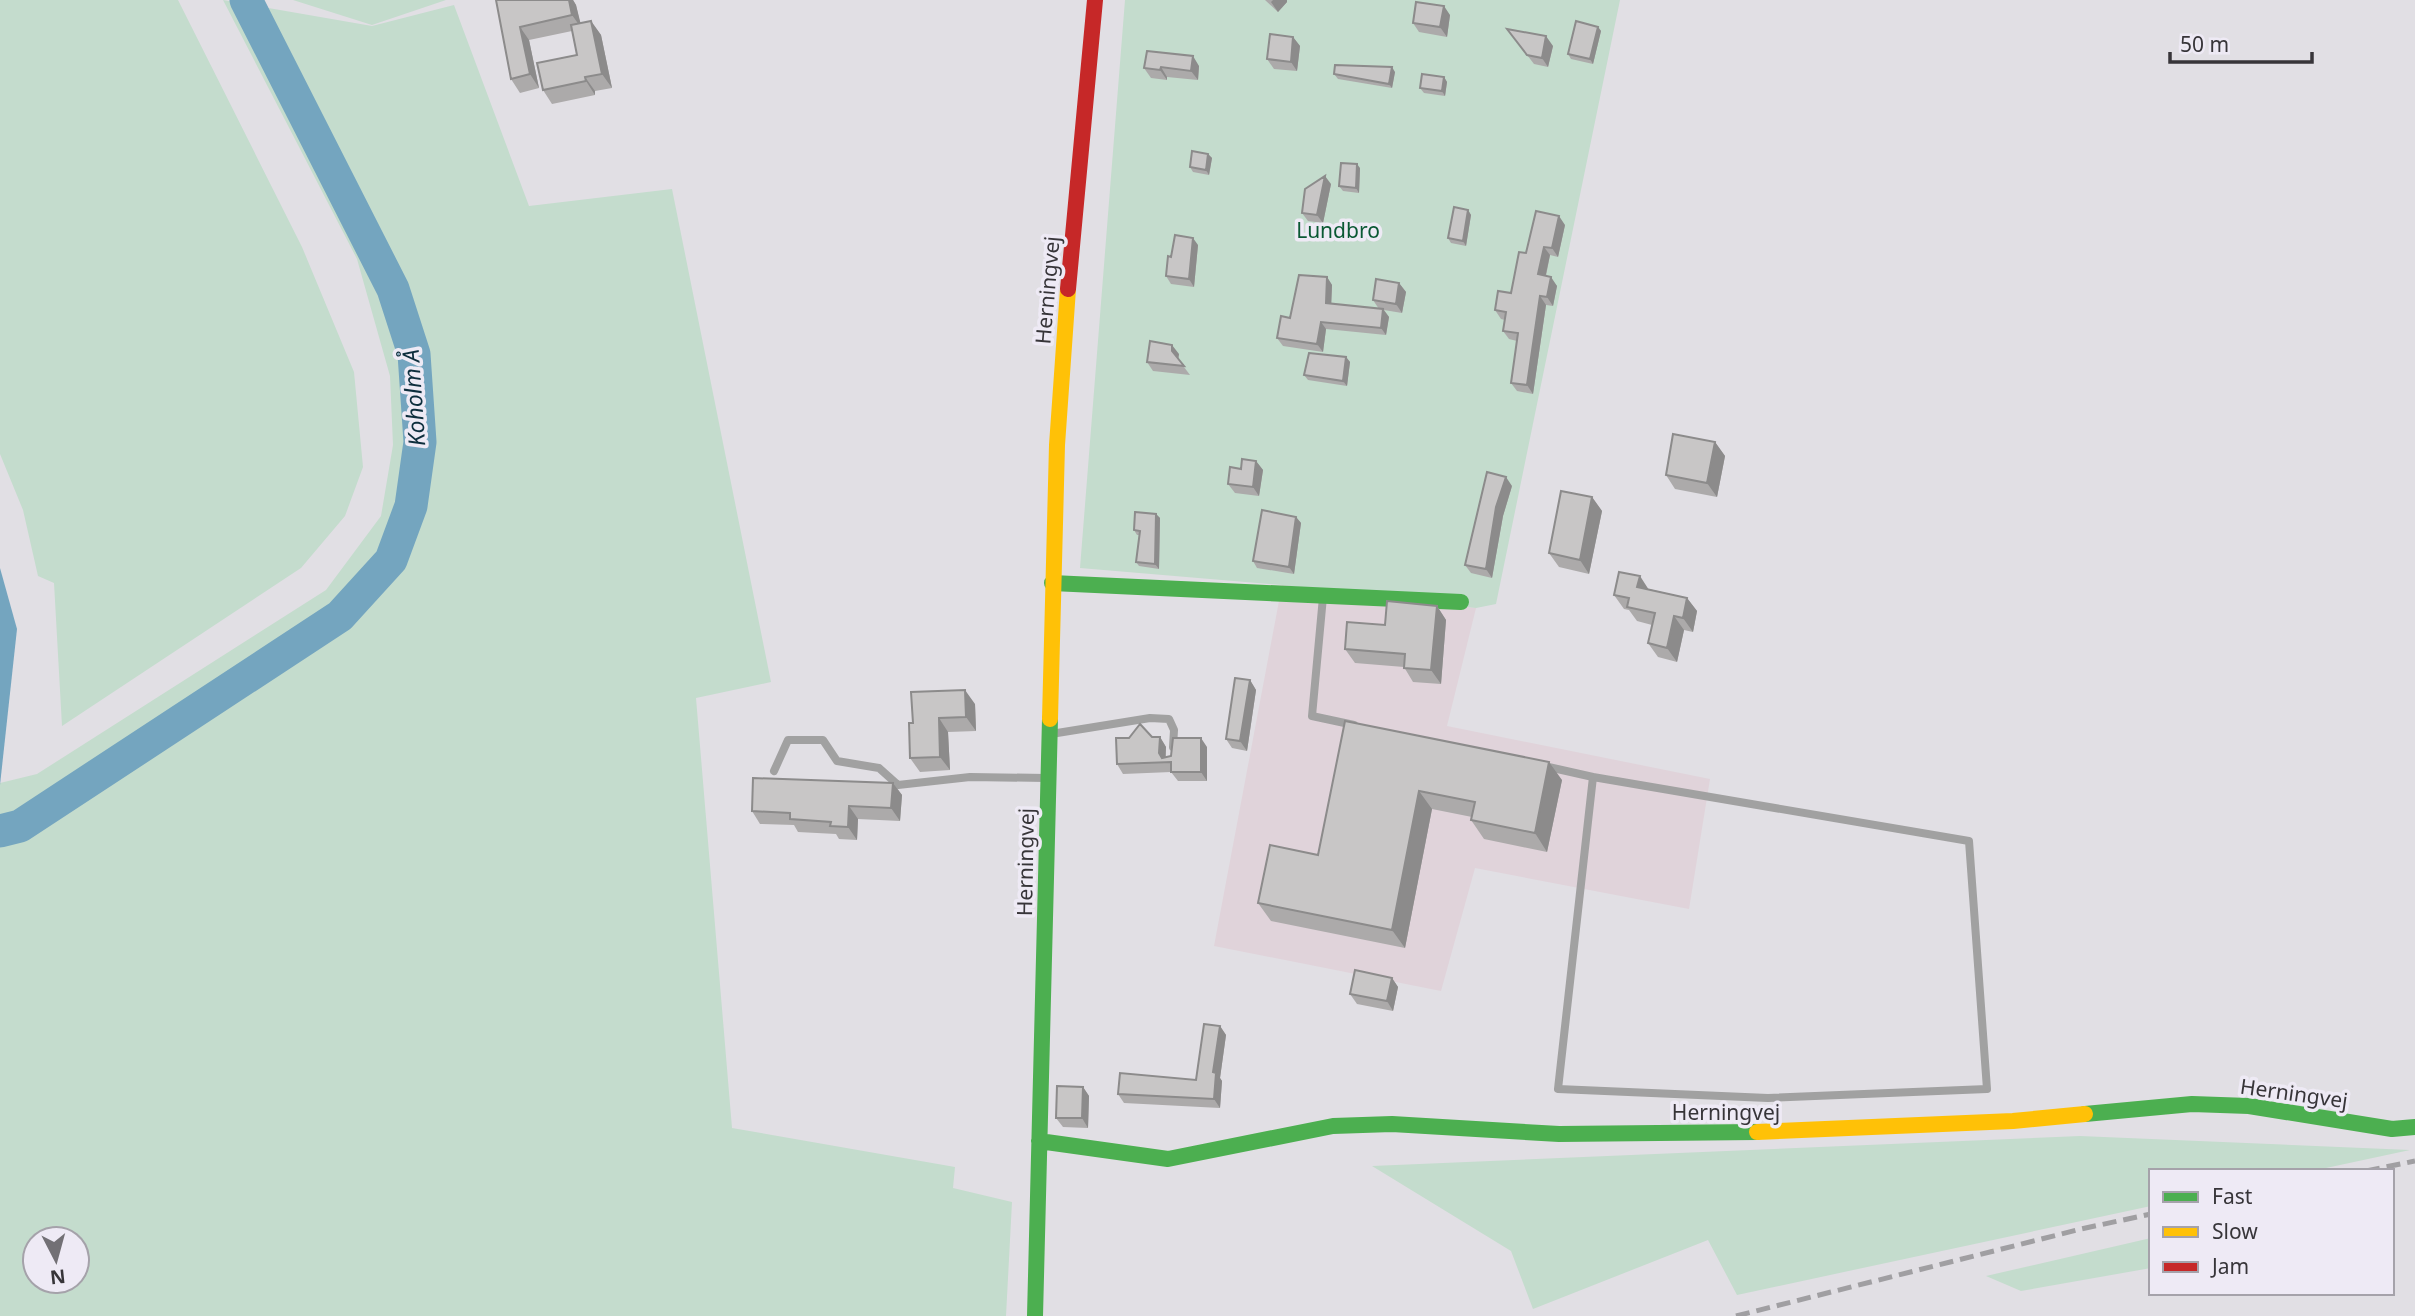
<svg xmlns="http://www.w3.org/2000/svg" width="2415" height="1316" viewBox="0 0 2415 1316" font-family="'Noto Sans',sans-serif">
	<rect width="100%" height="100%" fill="#e1dfe4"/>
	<path fill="#e0d3da" d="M1282,585l194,23 -29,118 263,53 -21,130 -214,-41 -34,123 -227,-45z"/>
	<path fill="#c4dccd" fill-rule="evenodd" d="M0,0h178l124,247 52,125 9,95 -18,49 -44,52 -239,158 -8,-143 -16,-7 -15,-66 -23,-56z
		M223,0l149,26 82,-21 75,201 143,-17 99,493 -75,16 36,430 223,39 -2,21 59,14 -6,114h-1006v-533l37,-9 289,-184 55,-74 12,-71 -3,-69 -33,-117zM35,1239h42v42h-42z
		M293,0h153l-74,25z
		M1125,0h495l-124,604 -20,4 -194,-23 -202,-17z
		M2080,1136l330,14 -98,21h-161v35l-414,89 -29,-55 -175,69 -22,-58 -139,-85z
		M2151,1238v30l-130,23 -35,-15z"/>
	<path fill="#74a5bf" d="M0,568l17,61 -17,156z"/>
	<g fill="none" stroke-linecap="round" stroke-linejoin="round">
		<path stroke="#74a5bf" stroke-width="33" d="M0,831l20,-5 320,-210 51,-56 20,-54 9,-64 -6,-88 -21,-65 -147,-289"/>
		<path stroke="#a1a1a1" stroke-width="8" d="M1323,597l-11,119 42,9
			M1051,734l99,-16 19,1 5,11 -1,17
			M1544,766l49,11 -35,312 210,9 219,-9 -18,-248 -376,-64
			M774,771l14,-31h35l14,21 42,7 19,17 72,-8 76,1"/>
		<path stroke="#4caf50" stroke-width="16" d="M1052,583l409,19
			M2085,1114l107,-10 57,2 143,23 23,-2
			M1039,1141l129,18 165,-33 59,-2 167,10 198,-2
			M1035,1316l15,-597"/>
		<path stroke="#ffc107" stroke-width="16" d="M1050,719l7,-274 11,-156
			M1757,1132l256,-11 72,-7"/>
		<path stroke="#c62828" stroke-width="16" d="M1068,289l27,-289"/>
		<path stroke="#a09fa2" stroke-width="5" stroke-dasharray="14 7" stroke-linecap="butt" d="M2366,1171l49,-10
			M1736,1316l345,-87 70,-15"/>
	</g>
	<path fill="#acaaaa" d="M496,0h77l3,5 4,18 11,-2 10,14 11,53 -17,3v4l-43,9 -9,-14 34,-35 -5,-24 -43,9 10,48 -19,5 -9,-14z
		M1265,0h22v2l-9,10z
		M1450,15l-3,22 -28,-5 -6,-9z
		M1598,27l3,4 -8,33 -22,-5 -3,-5z
		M1507,29l46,17 -5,21 -14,-3z
		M1293,37l7,9 -3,25 -23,-2 -7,-10z
		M1199,66l-1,14 -31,-3v3l-16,-2 -7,-10z
		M1395,72l-3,16 -54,-9 -4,-5z
		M1444,77l3,5 -2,14 -21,-3 -4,-5z
		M1208,154l4,4 -3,17 -16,-3 -3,-5z
		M1360,168l-1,25 -16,-2 -4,-5z
		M1331,184l-8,39 -15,-2 -6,-8z
		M1468,210l3,5 -5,31 -15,-3 -3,-5z
		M1565,225l-7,32 -8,-2 -4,21 11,10 -4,20 -7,-1 -13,89 -16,-3 -6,-8 6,-42 -8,-2 -6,-8 2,-11 -4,-1 -6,-9 16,-17 15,-40z
		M1198,245l-4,42 -23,-3 -5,-8 5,-19z
		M1327,277l5,8 -1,19 48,5 -6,-9 26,-17 7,9 -4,21 -18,-3 5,7 -3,18 -60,-6 -3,23 -40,-6 -6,-8 13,-20z
		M1179,354l-1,5 12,16 -37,-4 -6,-9z
		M1346,357l4,5 -3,24 -39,-6 -4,-5z
		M1715,442l10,14 -8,41 -42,-8 -9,-14z
		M1256,461l7,9 -4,26 -24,-3 -7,-9 13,-15z
		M1512,486l-9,30 -11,62 -21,-5 -6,-8z
		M1592,497l10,14 -13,63 -30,-7 -10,-14z
		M1156,514l4,4 -1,51 -20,-3 -3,-4 4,-27h-3l-3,-5z
		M1296,517l5,6 -7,51 -37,-6 -4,-7z
		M1649,589l38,9 10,13 -4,21 -9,-2 -7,32 -19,-5 -10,-14 4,-18 -15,-4 -8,-11 -5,-1 -10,-14z
		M1437,606l9,14 -5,64 -28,-2 -9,-15 -49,-4 -10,-14 40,-24z
		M1250,680l6,10 -9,61 -15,-3 -6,-9z
		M975,704l1,27 -28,1 2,38 -30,2 -10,-14 3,-35z
		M1345,721l217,59 -15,72 -63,-13 -13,-19 1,-3 -40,-8 -27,139 -134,-27 -13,-18 60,-48z
		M1152,737h8l6,10v10l41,-10v34h-29l-7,-9 -48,2 -6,-10z
		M893,783l9,12 -2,26 -42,-2 -1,21 -18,-1 -3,-5 -38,-2 -4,-7 -34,-1 -8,-13z
		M1392,978l6,9 -5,24 -36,-7 -7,-10z
		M1220,1026l6,9 -6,43 2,3 -2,27 -96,-5 -6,-9 78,-14z
		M1083,1087l6,9 -1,32 -25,-1 -7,-9z"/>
	<path fill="#8c8b8b" d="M569,0h4l3,5 6,24 -10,-14z
		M1273,0h14v2l-9,10 -7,-10z
		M1444,6l6,9 -3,22 -7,-10z
		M591,21l10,14 11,53 -10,-14z
		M520,27l9,13 10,48 -9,-14z
		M1598,27l3,4 -8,33 -3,-5z
		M1546,36l7,10 -5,21 -6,-9z
		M1293,37l7,9 -3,25 -6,-9z
		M1193,56l6,10 -1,14 -7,-9z
		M1161,67l6,10v3l-7,-10z
		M1392,67l3,5 -3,16 -3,-4z
		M585,77l10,14v4l-9,-14z
		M1444,77l3,5 -2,14 -3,-5z
		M1208,154l4,4 -3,17 -3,-5z
		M1357,164l3,4 -1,25 -3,-5z
		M1325,176l6,8 -8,39 -6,-8z
		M1468,210l3,5 -5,31 -3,-5z
		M1559,216l6,9 -7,32 -6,-9z
		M1193,238l5,7 -4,42 -5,-8z
		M1544,247l6,8 -6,28 -6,-9z
		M1327,277l5,8 -1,26 -5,-8z
		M1551,277l6,9 -4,20 -6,-9z
		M1399,283l7,9 -4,21 -6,-9z
		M1540,296l6,9 -13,89 -6,-9z
		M1383,309l6,8 -3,18 -5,-7z
		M1321,322l5,7 -3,23 -6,-8z
		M1172,345l7,9 -1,6 -6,-9z
		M1346,357l4,5 -3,24 -4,-5z
		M1715,442l10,14 -8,41 -10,-14z
		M1256,461l7,9 -4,26 -6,-9z
		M1506,477l6,9 -9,30 -11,62 -6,-9 10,-62z
		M1592,497l10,14 -13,63 -9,-14z
		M1156,514l4,4 -1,51 -4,-5z
		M1296,517l5,6 -7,51 -5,-7z
		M1640,576l9,14 -12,-3z
		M1687,598l10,13 -4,21 -10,-14z
		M1437,606l9,14 -5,64 -10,-14z
		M1674,616l10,14 -7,32 -10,-14z
		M1250,680l6,10 -9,61 -7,-10z
		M965,690l10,14 1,27 -10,-14z
		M939,718l9,14 2,38 -10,-13z
		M1160,737l6,10 -1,15 -6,-9z
		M1201,738l6,9v34l-6,-9z
		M1549,762l13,18 -15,72 -12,-19z
		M893,783l9,12 -2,26 -9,-13z
		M1419,791l13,18 -27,139 -13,-18z
		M849,806l9,13 -1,21 -9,-13z
		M1392,978l6,9 -5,24 -6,-10z
		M1220,1026l6,9 -6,43 2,3 -2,27 -6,-9 -1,-27z
		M1083,1087l6,9 -1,32 -6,-10z"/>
	<path fill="#c8c6c6" stroke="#8c8b8b" stroke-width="2" d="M496,0h73l3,15 -52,12 10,47 -19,5z
		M1416,2l28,4 -4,21 -27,-4z
		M591,21l11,53 -17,3 1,4 -43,9 -6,-27 40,-8 -6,-30z
		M1576,21l22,6 -8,32 -22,-5z
		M1507,29l39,7 -4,22 -15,-3z
		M1270,34l23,3 -2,25 -24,-3z
		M1147,51l46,5 -2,15 -30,-4 -1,3 -16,-2z
		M1335,65l57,2 -3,17 -55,-10z
		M1422,74l22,3 -2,14 -22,-3z
		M1192,151l16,3 -2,16 -16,-3z
		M1341,163l16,1 -1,24 -17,-2z
		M1325,176l-8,39 -15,-2 3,-24z
		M1454,207l14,3 -5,31 -15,-3z
		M1536,211l23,5 -7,32 -8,-1 -6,27 13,3 -4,20 -7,-1 -13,89 -16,-2 7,-50 -15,-2 3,-19 -11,-2 3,-19 13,2 8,-41 7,1z
		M1175,235l18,3 -4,41 -23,-3 2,-20 3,1z
		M1299,275l28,2 -1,26 57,6 -2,19 -60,-6 -4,22 -40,-6 4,-22 9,2z
		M1376,279l23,4 -3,21 -23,-4z
		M1150,341l22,4v6l12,15 -37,-4z
		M1309,353l37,4 -3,24 -39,-6z
		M1673,434l42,8 -8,41 -41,-8z
		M1242,459l14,2 -3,26 -25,-3 2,-17 11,2z
		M1487,472l19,5 -10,30 -10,62 -21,-4z
		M1561,491l31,6 -12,63 -31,-7z
		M1262,510l34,7 -7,50 -36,-6z
		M1135,512l21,2 -1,50 -19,-2 4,-31 -6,-1z
		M1619,572l21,4 -3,11 50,11 -4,20 -9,-2 -7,32 -19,-5 7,-30 -28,-6 2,-9 -15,-3z
		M1387,601l50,5 -6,64 -27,-2 1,-14 -60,-5 2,-27 38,3z
		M1235,678l15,2 -10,61 -14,-2z
		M965,690l1,27 -27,1 1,39 -30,1 -1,-35h4l-2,-31z
		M1345,721l204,41 -14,71 -64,-13 4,-18 -56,-11 -27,139 -134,-27 12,-58 48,10z
		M1140,724l12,13h8l-1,16 3,5 9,-2 2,-18h28v34h-30v-10l-54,2 -1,-26h13z
		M753,778l140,5 -2,25 -42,-2 -1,21 -18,-1 1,-4 -41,-3v-6l-38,-2z
		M1355,970l37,8 -5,23 -37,-7z
		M1204,1024l16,2 -7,46 3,1 -2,26 -96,-5 2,-21 76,7z
		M1057,1086l26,1 -1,31h-26z"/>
	<g text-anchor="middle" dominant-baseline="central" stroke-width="7" stroke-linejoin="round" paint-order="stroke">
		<g font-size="21" fill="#0b5934" stroke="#eeeaf5">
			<text x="1338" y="230">Lundbro</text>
		</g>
		<g font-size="21" fill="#373539" stroke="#eeeaf5">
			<text transform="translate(1047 290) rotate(-85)">Herningvej</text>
			<text transform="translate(1025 862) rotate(-89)">Herningvej</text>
			<text transform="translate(2294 1093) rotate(8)">Herningvej</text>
			<text x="1726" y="1112">Herningvej</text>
		</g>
		<g font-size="23" font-style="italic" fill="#0d2e3d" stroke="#eeeaf5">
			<text transform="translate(413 398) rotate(-94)">Koholm Å</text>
		</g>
	</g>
	<rect x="2149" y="1169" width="245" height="126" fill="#eeeaf5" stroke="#a5a2aa" stroke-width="2"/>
	<rect x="2163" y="1192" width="35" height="10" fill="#4caf50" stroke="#a5a2aa" stroke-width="2"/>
	<text x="2212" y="1204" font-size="21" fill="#373539">Fast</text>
	<rect x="2163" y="1227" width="35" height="10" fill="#ffc107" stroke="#a5a2aa" stroke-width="2"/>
	<text x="2212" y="1239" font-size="21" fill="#373539">Slow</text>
	<rect x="2163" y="1262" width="35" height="10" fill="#c62828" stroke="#a5a2aa" stroke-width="2"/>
	<text x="2212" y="1274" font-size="21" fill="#373539">Jam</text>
	<g transform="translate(56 1260) rotate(174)"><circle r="33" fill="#eeeaf5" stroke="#a5a2aa" stroke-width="2"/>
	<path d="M0-5L12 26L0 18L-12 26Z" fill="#727075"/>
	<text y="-10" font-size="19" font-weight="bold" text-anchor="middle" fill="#373539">N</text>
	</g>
	<path d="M2170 52v10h142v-10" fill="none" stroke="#373539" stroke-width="3.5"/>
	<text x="2180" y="52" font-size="21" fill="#373539" stroke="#eeeaf5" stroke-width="5" paint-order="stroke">50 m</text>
</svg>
